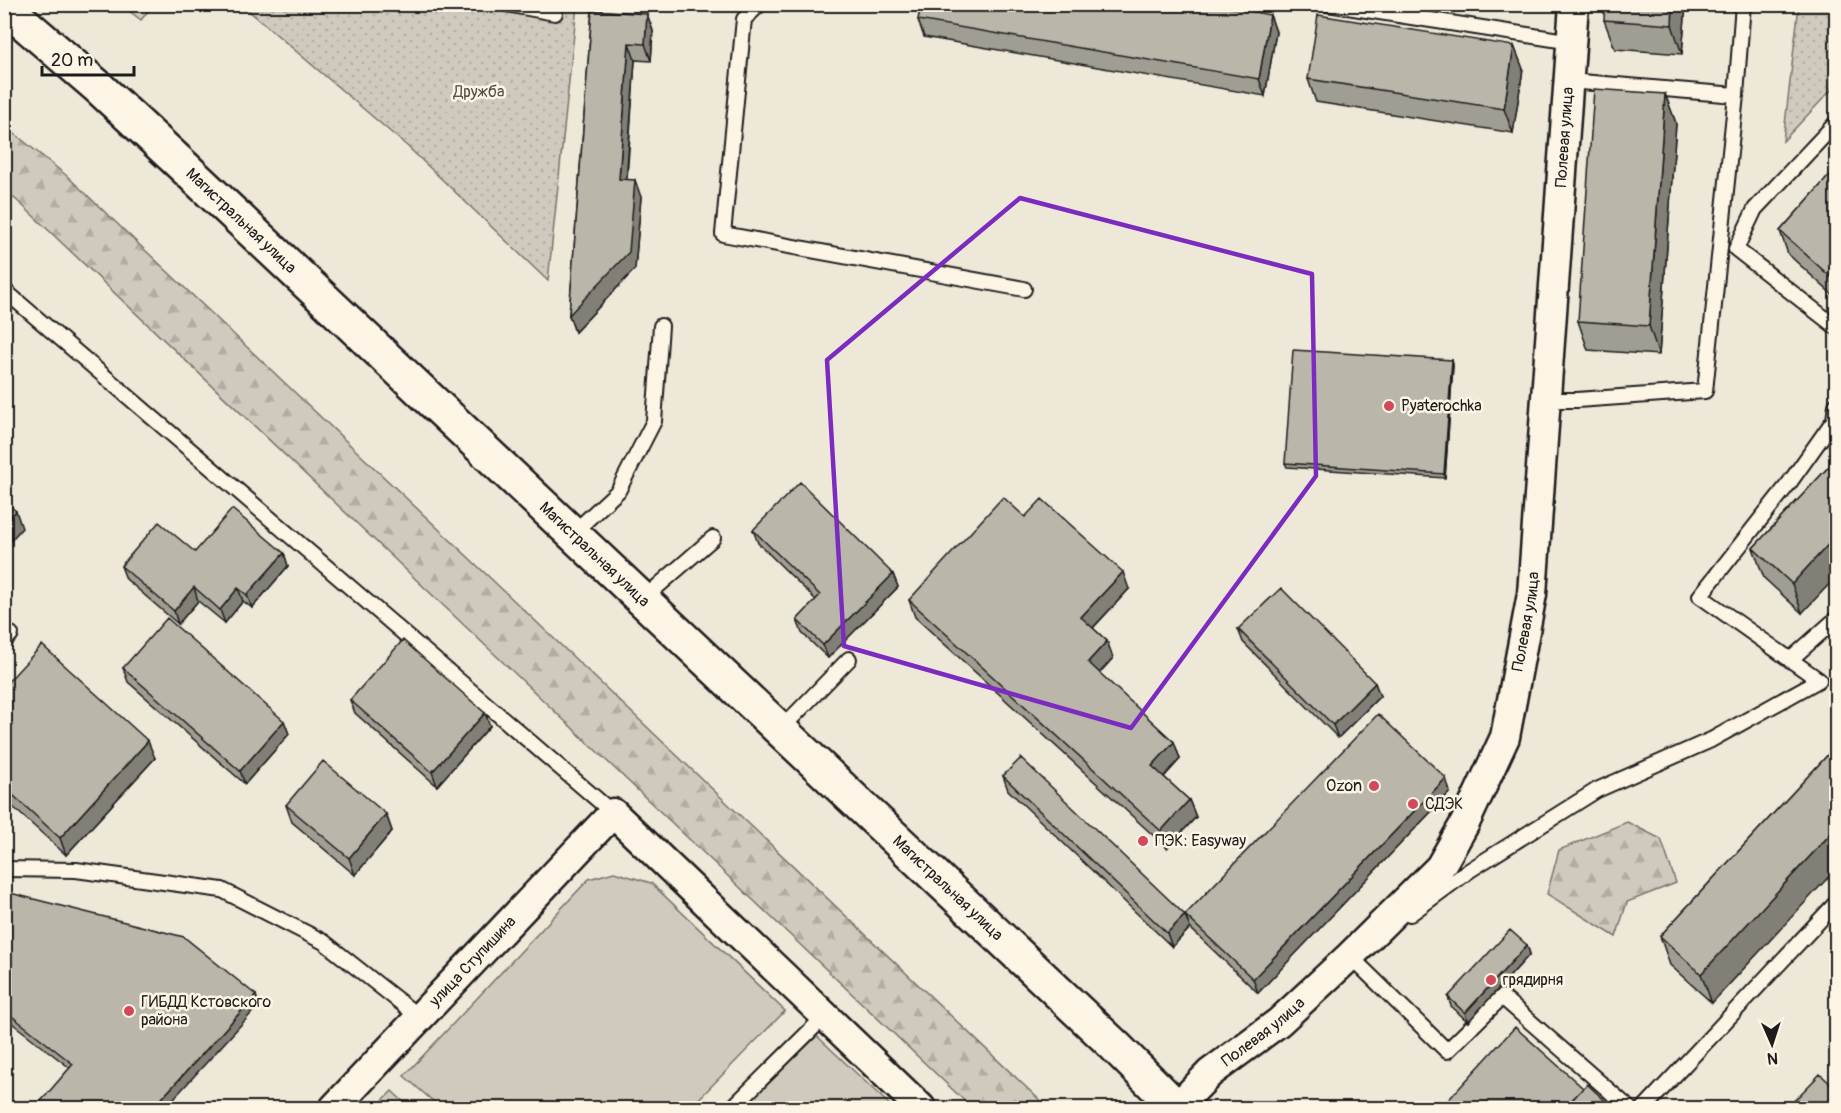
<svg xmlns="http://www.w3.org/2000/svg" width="1841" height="1113" viewBox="0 0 1841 1113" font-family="Pangolin,sans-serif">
	<defs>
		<pattern id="forest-firs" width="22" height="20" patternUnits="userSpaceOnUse" patternTransform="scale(1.5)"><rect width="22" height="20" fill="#cfcabd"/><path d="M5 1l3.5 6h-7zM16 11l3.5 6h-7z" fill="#b1ada2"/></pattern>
		<pattern id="park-dots" width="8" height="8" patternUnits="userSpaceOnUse" patternTransform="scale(1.5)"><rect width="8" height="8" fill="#cfcabd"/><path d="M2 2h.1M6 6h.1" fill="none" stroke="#b1ada2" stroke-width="1.8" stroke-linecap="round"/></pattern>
	</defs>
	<rect width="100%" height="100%" fill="#eee8d9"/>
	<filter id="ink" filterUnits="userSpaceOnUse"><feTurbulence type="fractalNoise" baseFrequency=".0167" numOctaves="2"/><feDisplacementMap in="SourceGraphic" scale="12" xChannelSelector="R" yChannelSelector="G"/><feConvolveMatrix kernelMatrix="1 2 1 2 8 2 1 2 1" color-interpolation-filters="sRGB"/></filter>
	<g filter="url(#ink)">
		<path fill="#cfcabd" stroke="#76736c" stroke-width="1.5" d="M614,872l37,11 134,128 -95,97h-249l-37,-32 185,-197z
			M817,1036l76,72h-151z
			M392,1091l18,17h-35z"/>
		<path fill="url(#forest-firs)" stroke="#76736c" stroke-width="1.5" d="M121,5l1,-1 31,1 -12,15z
			M5,126l62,50 981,932h-76l-949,-902 -18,-16z
			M1627,822l34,17 15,44 -49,19 -11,35 -69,-43 12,-44z"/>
		<path fill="url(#park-dots)" stroke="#76736c" stroke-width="1.5" d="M242,5h335l-29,276 -141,-135z
			M1799,5h37v80l-53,56z"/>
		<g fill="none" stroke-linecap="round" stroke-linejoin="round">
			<defs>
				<path id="lane" d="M506,4l49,9
					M760,4l-16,15 -21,215 301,55
					M1328,4l244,38
					M1569,81l167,14
					M1836,123l-81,86 -19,40 100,78
					M4,290l609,523
					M1546,400h31l128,-9 31,-296 7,-91
					M572,534l46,-43 36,-70 7,-95
					M642,600l71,-62
					M4,642l7,-8
					M1790,660l46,-41
					M780,730l69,-71
					M4,869l72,1 146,20 102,52 95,75
					M1410,914l60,-44 127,-80 114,-50 108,-60 -119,-84 90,-114 44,-62 2,-15
					M1352,955l-2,1 97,95 55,-54 127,111
					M732,1108l93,-92
					M1644,1108l192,-205"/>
				<g id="street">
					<path id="s1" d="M334,1108l279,-295 308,295"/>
					<path id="s2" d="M1176,1108l34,-35 69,-51 71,-66 90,-89 25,-44 40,-86 27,-143 42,-590"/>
				</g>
				<g id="secondary">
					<path id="s3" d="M4,6l93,80 85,79 933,881 62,62"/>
				</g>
			</defs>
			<use href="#lane" stroke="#1c1c1c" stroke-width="18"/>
			<use href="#street" stroke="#1c1c1c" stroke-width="33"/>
			<use href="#secondary" stroke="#1c1c1c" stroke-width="38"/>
			<use href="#lane" stroke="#fcf5e5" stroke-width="14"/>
			<use href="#street" stroke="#fcf5e5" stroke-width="28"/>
			<use href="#secondary" stroke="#fcf5e5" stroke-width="33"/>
		</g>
		<path fill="#a09d92" stroke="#1c1c1c" stroke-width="1.5" d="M1686,4l-4,50 -67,-5 -11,-29z
			M592,10l55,4 6,17 -2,30 -16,-1 -8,119 14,18 -6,72 -60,63 -6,-17z
			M1270,15l6,17 -11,64 -341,-59 -6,-17z
			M1514,46l9,23 -10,64 -197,-31 -8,-23z
			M1665,94l11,29 -17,232 -71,-5 -10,-29z
			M1836,168v130l-48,-44 -8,-23z
			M1452,360l1,5 -8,113 -158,-11 -2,-4z
			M1836,459l-34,154 -38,-35 -11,-30z
			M753,530l140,44 5,13 -70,71 -26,-25 -5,-13 19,-20 -58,-57z
			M195,552l89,1 4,13 -36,42 -9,-7 -18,22 -27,-22 -20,23 -52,-45 -5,-13z
			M1129,589l-36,39 14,13 6,17 -14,15 75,69 6,17 -16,18 25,23 7,17 -29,31 -252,-231 -6,-17z
			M1238,629l137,54 5,13 -42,42 -95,-96z
			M123,668l161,53 5,13 -44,50 -117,-102z
			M4,686l151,72 -89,97 -62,-56z
			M350,700l135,13 5,13 -53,60 -82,-73z
			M1836,746l-124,257 -42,-38 -10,-29z
			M1003,776l182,139 5,13 -18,19 -164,-157z
			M1450,792l-192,201 -68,-65 -5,-13z
			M286,805l100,9 6,17 -37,44 -63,-53z
			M4,894l255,111 -189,63 -66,-51z
			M1527,945l3,9 -62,68 -17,-16 -3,-9z"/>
		<path fill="#827f77" stroke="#1c1c1c" stroke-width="1.5" d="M1673,4h13l-4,50 -10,-29z
			M647,14l6,17 -2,30 -6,-17z
			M1270,15l6,17 -11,64 -6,-17z
			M629,43l6,17 -10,136 -6,-17z
			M1514,46l9,23 -10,64 -9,-24z
			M1665,94l11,29 -17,232 -10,-29z
			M635,180l6,17 -6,72 -60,63 -6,-17z
			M1452,360l1,5 -8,113 -1,-4z
			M16,511l6,17 -18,20v-24z
			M1836,536v41l-34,36 -10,-29z
			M284,553l4,13 -36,42 -5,-13z
			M1123,572l6,17 -42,45 -6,-17z
			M893,574l5,13 -70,71 -5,-13z
			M194,587l4,14 -20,23 -4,-13z
			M238,588l5,13 -18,22 -5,-13z
			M1107,641l6,17 -19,21 -6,-17z
			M1375,683l5,13 -42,42 -5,-13z
			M485,713l5,13 -53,60 -5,-14z
			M284,721l5,13 -44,50 -5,-13z
			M148,741l7,17 -89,97 -6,-17z
			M1174,742l6,17 -22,24 -6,-17z
			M1446,778l4,14 -192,201 -5,-14z
			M1189,800l7,17 -29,31 -6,-17z
			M386,814l6,17 -37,44 -6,-17z
			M1836,828v41l-124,134 -11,-29z
			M1185,915l5,13 -18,19 -5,-14z
			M1527,945l3,9 -62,68 -3,-9z
			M256,995l3,10 -94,103h-12z"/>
		<path fill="#bab6aa" stroke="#1c1c1c" stroke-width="1.5" d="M921,4h291l58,11 -11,64 -341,-59z
			M1605,4h68l-1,21 -68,-5z
			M592,10l55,4 -2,30 -16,-1 -10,136 16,1 -6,72 -60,63z
			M1318,15l196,31 -10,63 -196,-30z
			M1594,89l71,5 -16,232 -71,-5z
			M1836,168v109l-2,3 -54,-49z
			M1293,350l159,10 -8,114 -159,-11z
			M1836,459v77l-44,48 -39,-36z
			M800,482l93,92 -70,71 -26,-25 23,-25 -67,-65z
			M1003,497l22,20 17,-18 81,73 -42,45 26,24 -19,21 86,80 -22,24 37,34 -28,31 -252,-231z
			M4,501l12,10 -12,13z
			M232,509l52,44 -37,42 -9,-7 -18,22 -26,-23 -20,24 -53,-45 38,-44 36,30z
			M1281,588l94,95 -42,42 -95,-96z
			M167,618l117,103 -44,50 -117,-103z
			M403,640l82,73 -53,59 -82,-72z
			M42,645l106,96 -88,97 -56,-51v-101z
			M1378,714l68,64 -193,201 -68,-64z
			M1836,746v82l-135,146 -41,-38z
			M1021,758l164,157 -18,18 -164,-157z
			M323,761l63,53 -37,44 -63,-53z
			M6,892l178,45 72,58 -103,113h-118l38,-44 -69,-54v-116z
			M1510,930l17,15 -62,68 -17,-16z
			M1515,1027l68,61 -18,20h-124z
			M1820,1074l16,15v19h-40l-5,-4z
			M1587,1084l26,24h-49z"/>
	</g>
	<path fill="none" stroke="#7b2cbf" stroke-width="4.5" stroke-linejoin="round" d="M1020,198l292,76 4,202 -185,252 -287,-82 -17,-286z"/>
	<g fill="#d1495b" stroke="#fcf5e5" stroke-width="2">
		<circle cx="1389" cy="406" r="6"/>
		<circle cx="1374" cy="786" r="6"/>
		<circle cx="1413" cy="804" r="6"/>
		<circle cx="1143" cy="841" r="6"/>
		<circle cx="1491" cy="980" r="6"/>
		<circle cx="129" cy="1011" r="6"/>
	</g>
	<g text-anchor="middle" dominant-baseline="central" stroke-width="5" stroke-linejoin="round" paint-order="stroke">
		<g font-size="16" fill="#52504c" stroke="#fcf5e5">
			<text x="479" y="92">Дружба</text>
		</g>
		<g font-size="16" fill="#1c1c1c" stroke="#fcf5e5">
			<text stroke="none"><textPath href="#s2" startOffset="1107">Полевая улица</textPath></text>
			<text stroke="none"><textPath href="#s3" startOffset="320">Магистральная улица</textPath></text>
			<text stroke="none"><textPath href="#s3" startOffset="806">Магистральная улица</textPath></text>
			<text stroke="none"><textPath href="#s2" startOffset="621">Полевая улица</textPath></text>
			<text stroke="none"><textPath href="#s3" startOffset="1292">Магистральная улица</textPath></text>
			<text stroke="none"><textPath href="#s1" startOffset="202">улица Ступишина</textPath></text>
			<text stroke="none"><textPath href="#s2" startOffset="116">Полевая улица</textPath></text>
		</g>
		<g font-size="16" fill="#1c1c1c" stroke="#fcf5e5" text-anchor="start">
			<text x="1401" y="406">Pyaterochka</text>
			<text x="1362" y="786" text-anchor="end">Ozon</text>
			<text x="1425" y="804">СДЭК</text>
			<text x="1155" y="841">ПЭК: Easyway</text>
			<text x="1503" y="980">грядирня</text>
			<text x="141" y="1002">ГИБДД Кстовского<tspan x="141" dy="18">района</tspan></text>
		</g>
	</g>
	<rect width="1841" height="1113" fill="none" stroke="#fcf5e5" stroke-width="24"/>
	<rect x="12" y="12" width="1817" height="1089" fill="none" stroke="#1c1c1c" stroke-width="2" filter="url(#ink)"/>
	<g transform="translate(1772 1044) rotate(177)" stroke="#fcf5e5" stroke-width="4.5" paint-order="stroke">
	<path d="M0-4.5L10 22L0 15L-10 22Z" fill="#1c1c1c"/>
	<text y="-9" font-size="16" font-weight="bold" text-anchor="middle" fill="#1c1c1c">N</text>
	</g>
	<path d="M42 66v9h92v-9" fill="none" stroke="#1c1c1c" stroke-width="3"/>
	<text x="51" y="66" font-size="18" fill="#1c1c1c" stroke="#fcf5e5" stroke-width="4.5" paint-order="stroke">20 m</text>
</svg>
